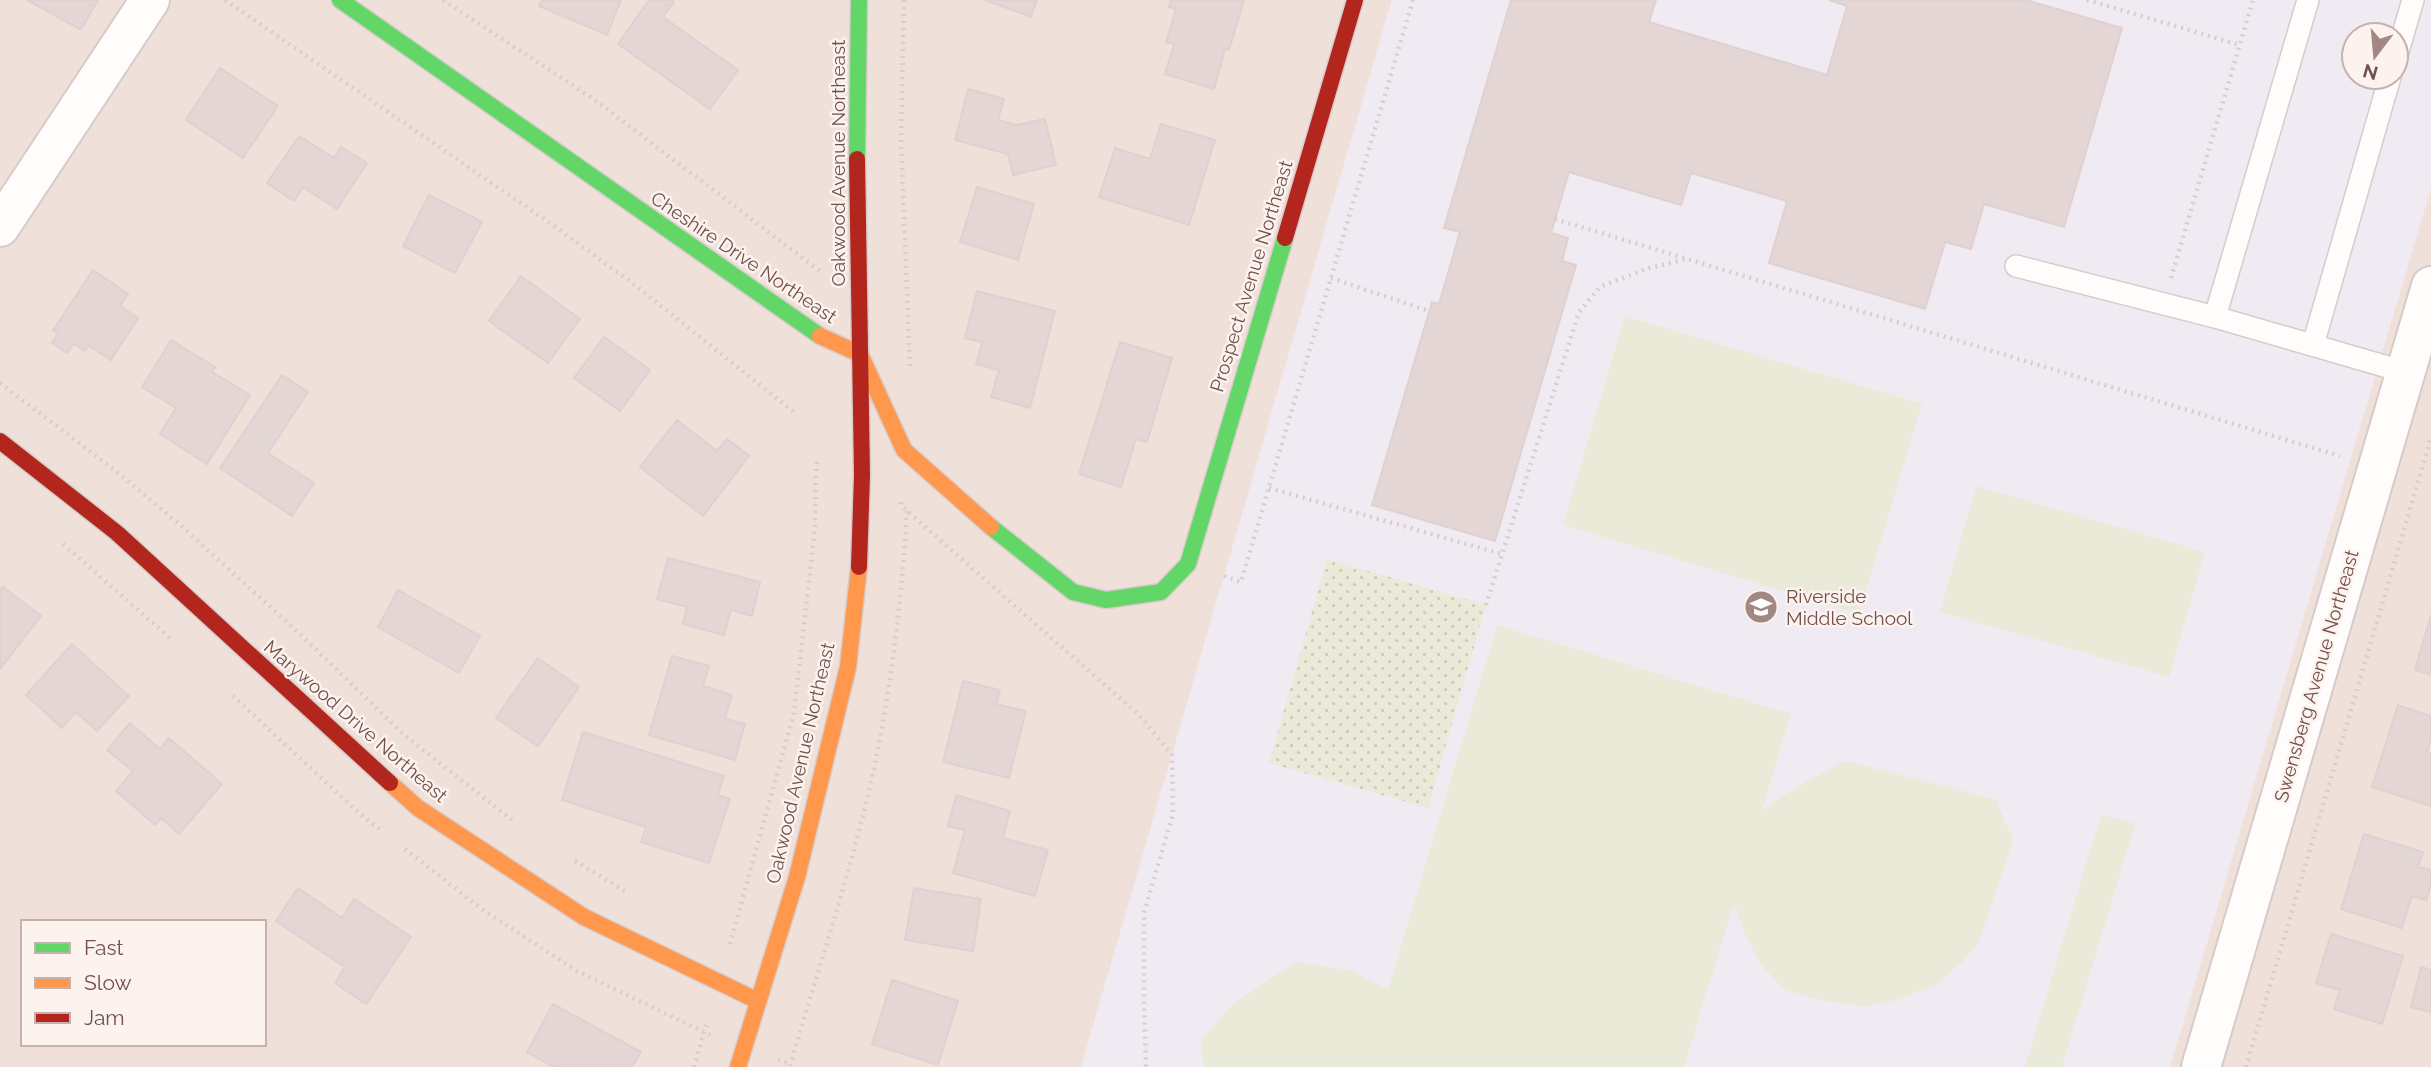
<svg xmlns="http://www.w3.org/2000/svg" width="2431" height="1067" viewBox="0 0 2431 1067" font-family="Raleway,sans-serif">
	<defs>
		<pattern id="park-dots" width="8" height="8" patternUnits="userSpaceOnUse" patternTransform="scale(1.75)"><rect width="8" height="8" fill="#e9ebd8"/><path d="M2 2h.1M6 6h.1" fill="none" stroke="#cbcbbb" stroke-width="1.8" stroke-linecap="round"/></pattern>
	</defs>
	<rect width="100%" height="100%" fill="#f7efec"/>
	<path fill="#efe0da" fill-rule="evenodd" d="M0,0h1392l-311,1067h-1081zM23,922h241v122h-241z
		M2431,187v880h-261z"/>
	<path fill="#f0eaf2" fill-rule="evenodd" d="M1392,0h1039v188l-261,879h-1089zM2354,35h42v42h-42z"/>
	<path fill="#e9ebd8" d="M1625,316l297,88 -63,210 -296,-89z
		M1976,486l229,66 -36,125 -229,-65z
		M1497,625l294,89 -29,96 31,-21 52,-28 150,38 19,41 -37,106 -19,20 -23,19 -35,14 -33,8 -42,-6 -40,-11 -23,-24 -16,-30 -12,-33 -50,164h-480l-3,-27 31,-35 38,-27 29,-16 53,9 36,19z
		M2101,814l34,10 -73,243h-37z"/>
	<path fill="url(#park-dots)" d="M1327,559l159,46 -58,203 -159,-45z"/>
	<path fill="#e3d6d4" stroke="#dfd1cf" stroke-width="2" d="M27,0h71l-17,30z
		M542,0h79l-14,35 -68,-29z
		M649,0h22l3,2 -11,15 75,53 -28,39 -92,-65z
		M985,0h52l-6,17z
		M1171,0h73l-15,50 -4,-1 -11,40 -49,-15 9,-30 -8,-2 10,-33 -7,-2z
		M1511,0h145l-7,22 178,53 20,-69 -18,-6h197l96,28 -58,199 -80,-23 -13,45 -26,-7 -20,67 -156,-46 18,-62 -96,-28 -10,32 -112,-33 -18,61 17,5 -6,23 14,4 -81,276 -123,-36 60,-203 7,2 21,-72 -16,-4z
		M220,68l58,38 -35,52 -57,-38z
		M968,89l36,10 -6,21 19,5 28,-6 11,46 -43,10 -5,-21 -53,-14z
		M1161,124l54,16 -26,85 -90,-28 16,-49 35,11z
		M299,136l35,22 7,-11 26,16 -30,46 -34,-22 -9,14 -27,-18z
		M977,187l57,17 -16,56 -58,-18z
		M429,195l53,27 -27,51 -52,-27z
		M93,270l35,24 -8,12 18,12 -27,42 -23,-15 -3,6 -11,-7 -7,9 -15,-10 6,-9 -5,-4z
		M521,276l59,43 -32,44 -59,-42z
		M977,291l78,20 -25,97 -39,-11 8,-27 -23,-6 6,-22 -17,-4z
		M604,337l46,33 -30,41 -46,-33z
		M171,340l44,27 -3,5 38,23 -43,69 -47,-30 16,-26 -34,-21z
		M1120,342l52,16 -25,84 -11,-3 -15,48 -42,-13z
		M282,375l26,17 -40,61 46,30 -22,33 -72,-48z
		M677,420l40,31 10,-12 22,17 -46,60 -63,-49z
		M668,558l92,24 -8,34 -21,-6 -7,25 -41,-11 4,-17 -30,-8z
		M3,587l38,29 -41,53v-79z
		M398,590l82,46 -21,37 -81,-46z
		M2431,615v60l-16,-5z
		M72,644l57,52 -32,35 -21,-19 -14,16 -36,-33z
		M672,656l37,10 -6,20 29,9 -7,24 20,5 -10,36 -86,-25z
		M538,658l41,29 -41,59 -42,-28z
		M963,681l37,9 -4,14 30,7 -17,67 -66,-16z
		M2398,705l33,11v23l-4,13 4,1v53l-59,-19z
		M130,723l30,26 9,-11 53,46 -43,50 -18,-16 -6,7 -39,-34 17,-20 -26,-21z
		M583,732l141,44 -6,19 12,4 -21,64 -68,-21 5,-15 -84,-27z
		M956,795l54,16 -7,27 45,12 -13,46 -82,-23 12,-43 -17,-4z
		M2364,834l59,18 -5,15 13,3v14l-5,16 -14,-4 -10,32 -61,-19z
		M298,888l44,30 12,-19 57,38 -45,67 -31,-21 10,-16 -69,-46z
		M914,888l67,11 -8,52 -68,-11z
		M2331,934l72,22 -21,68 -48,-15 6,-19 -24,-7z
		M2421,967l10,3v42l-20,-5z
		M892,980l66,21 -20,64 -66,-21z
		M553,1004l88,48 -9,15h-78l-27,-15z"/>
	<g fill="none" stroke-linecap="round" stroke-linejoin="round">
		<defs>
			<path id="lane" d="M2308,0l-93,317 190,55
				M2396,58l17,-58
				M2016,266l199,51
				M2313,345l77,-268"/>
			<path id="street" d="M0,227l150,-227
				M2201,1067l230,-781"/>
			<path id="fast" d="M340,0l480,336
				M857,159l2,-159
				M991,527l82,65 33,8 55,-8 27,-28 97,-326"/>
			<path id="slow" d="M820,336l40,18 44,96 87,77
				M390,783l28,25 166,109 174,84
				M738,1067l59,-190 51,-210 11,-100"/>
			<path id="jam" d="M857,159l5,316 -3,92
				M1285,238l70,-238
				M0,441l117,92 273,250"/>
		</defs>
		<use href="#lane" stroke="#d6cbc9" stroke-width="24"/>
		<use href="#street" stroke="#d6cbc9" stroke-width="42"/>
		<use href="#fast" stroke="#d7ccca" stroke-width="19"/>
		<use href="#slow" stroke="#d7ccca" stroke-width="19"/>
		<use href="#jam" stroke="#d7ccca" stroke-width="19"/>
		<path stroke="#d7cdcc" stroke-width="4.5" stroke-dasharray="2 5" stroke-linecap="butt" d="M225,0l322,221 84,61 164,131
			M443,0l152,100 226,172
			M904,0l-3,140 9,227
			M2087,0l153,45
			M1555,219l785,237
			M1331,278l98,33
			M2171,278l82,-278
			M0,383l116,88 63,53 122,111 102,99 109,86
			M1269,488l233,66
			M901,502v3l6,6 232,204 33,40 1,59 -29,99v89l2,65
			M63,544l107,94
			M1224,576l17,6 172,-582
			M1486,605l93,-293 21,-25 46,-18 40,-10
			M233,696l128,119 21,16
			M405,849l78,61 94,61 133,64
			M575,861l50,30
			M730,944l64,-231 21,-185 1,-62 2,-8
			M778,1060l12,4
			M790,1066c29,-100 63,-200 85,-302 17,-84 27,-167 32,-253
			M694,1067l14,-47
			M2246,1067l185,-629"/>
		<use href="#lane" stroke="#fefdfc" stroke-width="21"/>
		<use href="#street" stroke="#fefdfc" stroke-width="38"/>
		<use href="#fast" stroke="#63d668" stroke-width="16"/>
		<use href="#slow" stroke="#ff974d" stroke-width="16"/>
		<use href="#jam" stroke="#b3261e" stroke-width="16"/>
	</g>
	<defs>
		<symbol id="school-disc" viewBox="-11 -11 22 22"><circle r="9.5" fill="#a18885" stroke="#fdf3ee"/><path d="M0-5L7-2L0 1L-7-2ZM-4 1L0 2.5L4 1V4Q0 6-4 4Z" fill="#fff"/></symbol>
	</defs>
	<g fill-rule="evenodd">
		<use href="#school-disc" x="1742" y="588" width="38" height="38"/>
	</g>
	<g text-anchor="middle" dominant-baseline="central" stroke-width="5" stroke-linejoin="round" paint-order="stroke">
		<g font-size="19" fill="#72504e" stroke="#fdf3ee">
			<text transform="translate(838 163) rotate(-90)">Oakwood Avenue Northeast</text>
			<text transform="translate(744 257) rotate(34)">Cheshire Drive Northeast</text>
			<text transform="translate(1251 276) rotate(-73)">Prospect Avenue Northeast</text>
			<text transform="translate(2316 676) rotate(-74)">Swensberg Avenue Northeast</text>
			<text transform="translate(356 721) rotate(41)">Marywood Drive Northeast</text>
			<text transform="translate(800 763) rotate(-77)">Oakwood Avenue Northeast</text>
		</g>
		<g font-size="19" fill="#72504e" stroke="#fdf3ee" text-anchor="start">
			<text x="1786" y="596">Riverside<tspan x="1786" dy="22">Middle School</tspan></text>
		</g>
	</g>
	<rect x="21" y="920" width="245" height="126" fill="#fdf3ee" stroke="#c5b2ae" stroke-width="2"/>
	<rect x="35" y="943" width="35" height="10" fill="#63d668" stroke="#c5b2ae" stroke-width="2"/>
	<text x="84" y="955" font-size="21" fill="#72504e">Fast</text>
	<rect x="35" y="978" width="35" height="10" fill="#ff974d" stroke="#c5b2ae" stroke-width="2"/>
	<text x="84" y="990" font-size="21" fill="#72504e">Slow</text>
	<rect x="35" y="1013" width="35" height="10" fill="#b3261e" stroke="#c5b2ae" stroke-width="2"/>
	<text x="84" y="1025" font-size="21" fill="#72504e">Jam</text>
	<g transform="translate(2375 56) rotate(196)"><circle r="33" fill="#fdf3ee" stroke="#c5b2ae" stroke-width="2"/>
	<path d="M0-5L12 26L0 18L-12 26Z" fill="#a18885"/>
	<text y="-10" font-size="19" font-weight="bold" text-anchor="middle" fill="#72504e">N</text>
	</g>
</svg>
